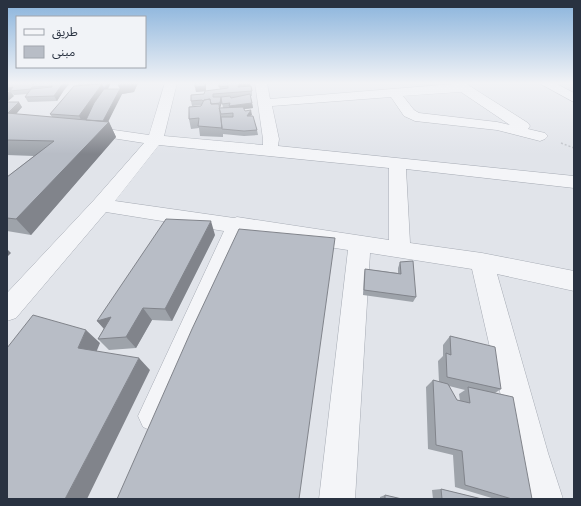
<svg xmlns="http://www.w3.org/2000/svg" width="581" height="506" viewBox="0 0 581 506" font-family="'Alegreya Sans','Noto Sans Arabic',sans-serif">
	<rect width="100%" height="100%" fill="#e1e4ea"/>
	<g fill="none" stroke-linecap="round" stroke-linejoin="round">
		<defs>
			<path id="minor" d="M165,83h12l-13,53 99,9v-6l-8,-56h12l3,16 195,-16 63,40 2,3 -2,3 17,4 3,3 -3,3 -5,2 -43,-11 -82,-9 -11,-5 -13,-19 -119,9 7,33 -1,7 296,30v12l-168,-19 4,74 72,10 92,18v20l-77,-17 51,179 15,46h-36l-13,-46 -42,-184 -102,-16 -15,246h-36l29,-249 -105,-16 -78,193 -11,5 -11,-5 -5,-11 86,-185 -118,-19 -90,106 -9,3v-28l87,-93 50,-57 -58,-9 -5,-1 -2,-3 2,-3 5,-1 63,9zM461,92l49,33 -13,-3 -78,-9 -5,-3 -11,-14zM159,145l230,23v72l-152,-23 -3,1 -119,-17z
				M539,83h16l19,10v9z"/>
		</defs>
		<use href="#minor" stroke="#a6abb4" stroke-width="1"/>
		<path stroke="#bfc2c8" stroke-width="1.5" stroke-dasharray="2 2" stroke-linecap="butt" d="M561,143l13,5"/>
		<use href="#minor" fill="#f4f5f8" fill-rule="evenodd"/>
	</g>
	<path fill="#9ea3aa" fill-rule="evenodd" d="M70,83l-6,7 -7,11 -29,1 -3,-5 2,-3 -13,1 -2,-2 2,3 -7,-8z
		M119,83h19l-4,9 -12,2 -14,27 1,1 7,15 -85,98 -24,-4v-54l27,-21 -27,-1v-53l15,5 -6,7 36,3 -2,-3 59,-25h11l-2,-4z
		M195,83h55l2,8v5h-2l2,7 1,5 -9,1 1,2 7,5 5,14 1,5 -14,1 -21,-2v3l-23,-1 -1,-8 -8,1 -2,-10 13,-14 -10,1 -1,-5 13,-7 16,-5 -1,-5h-13v7l-10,1zM222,102l1,6h-4l2,9 -2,-9h1z
		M215,235l-43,86 -20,-1 -16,28 -27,2 -11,-11 6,-10 -7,-8z
		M400,262l16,35 -3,5 -50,-7 1,-21 1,-5 33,4v-5z
		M450,336l51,53 -6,4 37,106h-37l-40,-12 -2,-32 -25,-6 -2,-62 7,-7 6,2 -1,-21 5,-5v-11zM449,386l16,4 -6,4 1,7 -3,-1z
		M441,489l41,10h-49l-1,-9z
		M385,495l17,4h-22v-2z"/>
	<path fill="#81848b" d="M63,83h7l-6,7 -7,11 -3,-5z
		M107,83h4l-5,10 -2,-4z
		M129,83h9l-4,9 -12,2 -15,30 2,-2 7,15 -85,98 -15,-16 86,-96 18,-34 -2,-4z
		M205,83h1v8l-10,1 -1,-5z
		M239,83h11v4h-12z
		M102,84l4,9 -22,32 -5,-9z
		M13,87l-3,4 4,5 -7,6v-14z
		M221,97l1,5 -2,6v-5z
		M19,102l3,5 -11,13 -4,-5z
		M252,103l1,5 -23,3 -1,-5z
		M251,110l1,5 -5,1z
		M211,221l4,14 -43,86 -7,-12z
		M7,249l4,4 -4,4z
		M143,308l9,12 -16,28 -10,-11z
		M111,317l-3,16 -11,-12z
		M86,330l14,13 -7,17 -15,-12z
		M139,358l11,12 -63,129h-22z"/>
	<path fill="#b8bdc6" stroke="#81848b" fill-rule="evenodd" d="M8,83h26l-1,2 2,-2h28l-9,13 -29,1 6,-8 -21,2 3,-4 -6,1v-3zM52,86v1l-21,2 1,-2z
		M79,83h28l-3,6h16l-17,32 -17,-1 8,-17 10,-14 -2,-5 -24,1z
		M119,83h10l-11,2z
		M195,83h10v3l-10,1z
		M219,83h20l-1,4 13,-1 1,5 -39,3v3h8l-1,6 -9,1 -1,-5 -6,1 -1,1 -1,-1 -11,1v-6l13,-1 1,-3 23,-3v-2l-9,1z
		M102,84l-23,32 -29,-2 24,-28z
		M7,90l3,1 -3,3z
		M250,94l2,9 -23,3 1,-3 -8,1 -1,-7 9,-1 1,2z
		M210,99l1,5h8l3,24 -24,-2 1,-8 -10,1v-12l12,-1 3,-6z
		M7,102h12l-11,11h-1z
		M243,107l2,4 6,-1 -4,6h6l4,14 -13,1 -22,-2 -1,-12h12v-4l-12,1 -2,-6z
		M7,113l102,9 -93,97 -9,-1v-41l47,-36 -47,-1z
		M166,219l45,2 -46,88 -22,-1 -17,29 -28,2 13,-22 -14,4z
		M239,229l96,9 -36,261h-182l75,-170z
		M413,261l3,36 -52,-7 1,-21 36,5 -1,-12z
		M33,315l53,15 -8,18 61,10 -74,141h-58v-151z
		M450,336l45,11 6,42 -54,-12 -1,-24 5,2z
		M433,380l15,4 9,16 13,3 -2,-16 45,10 19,102h-20l-47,-14 -3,-34 -26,-6z
		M441,489l41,10h-40z
		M385,495l17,4h-17z"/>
	<linearGradient id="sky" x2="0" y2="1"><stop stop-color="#89b3dc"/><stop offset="0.54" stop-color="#f2f3f6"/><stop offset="1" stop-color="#f2f3f6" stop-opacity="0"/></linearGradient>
	<rect width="581" height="154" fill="url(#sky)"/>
	<rect width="581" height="506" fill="none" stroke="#293241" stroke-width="16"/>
	<rect x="16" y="16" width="130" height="52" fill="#f1f3f7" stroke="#a1a6ae"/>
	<rect x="24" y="29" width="20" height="6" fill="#f4f5f8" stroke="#a1a6ae"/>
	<text x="52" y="36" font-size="12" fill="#293241">طريق</text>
	<rect x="24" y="46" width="20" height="12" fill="#b8bdc6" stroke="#a1a6ae"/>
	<text x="52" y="56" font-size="12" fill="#293241">مبنى</text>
</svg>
